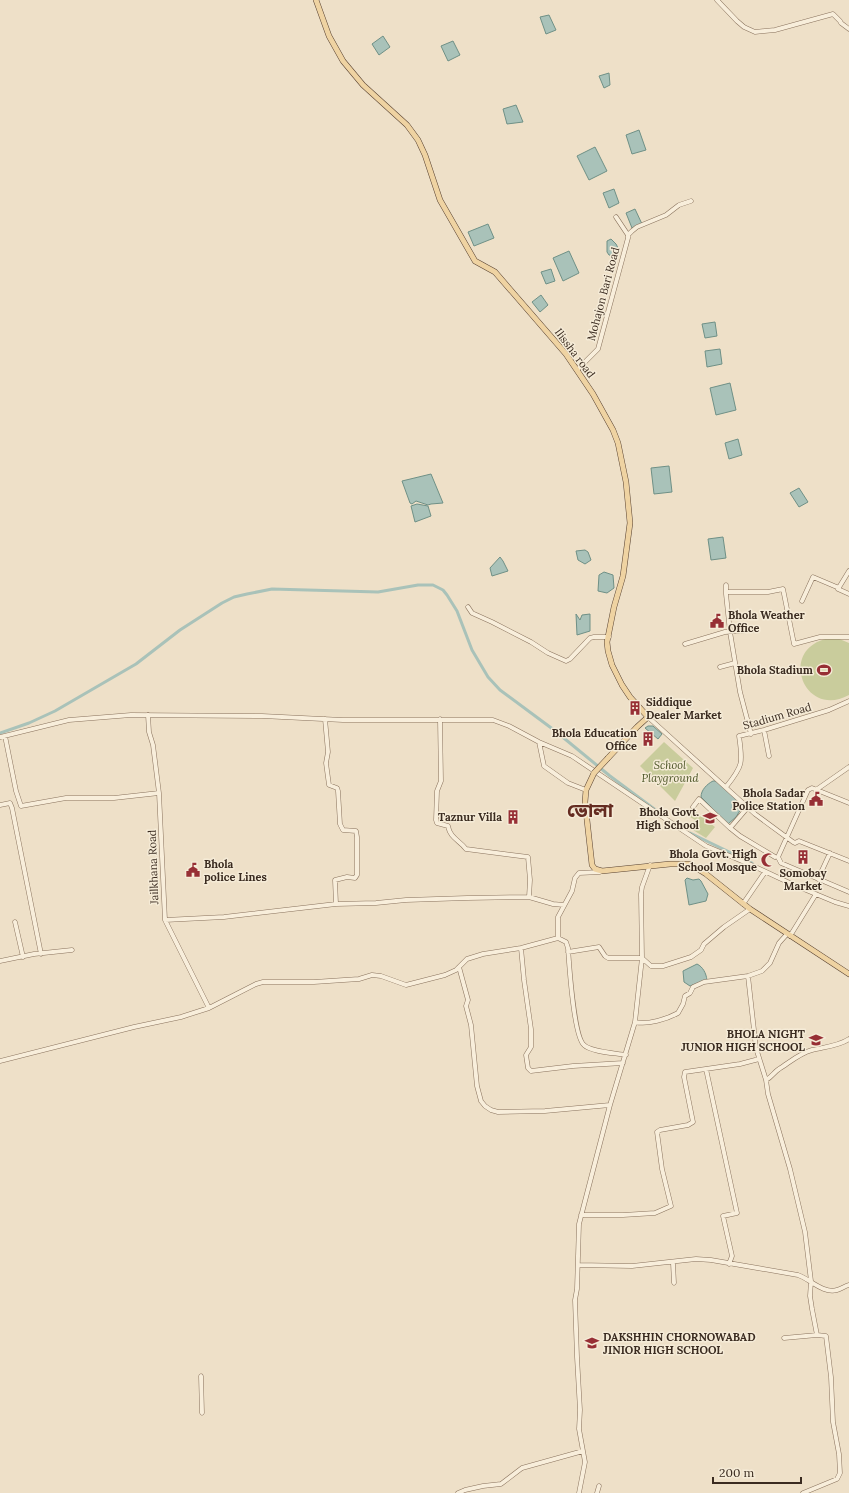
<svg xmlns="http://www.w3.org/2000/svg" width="849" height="1493" viewBox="0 0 849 1493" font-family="Lora,'Noto Sans Bengali',serif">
	<rect width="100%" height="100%" fill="#eee0c8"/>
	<path fill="#c9cc9c" d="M830,638h7l12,5v52c-46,25 -72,-48 -19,-57z
		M664,742l29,26 -18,33 -35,-35z
		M691,808l24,19 -9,11 -13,-8 -2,-4 4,-6 -5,-3 -3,-5z"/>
	<path fill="#a9c2b9" stroke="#6f9086" d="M549,15l7,15 -10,4 -6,-17z
		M383,36l7,11 -11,8 -7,-11z
		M453,41l7,14 -12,6 -7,-15z
		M609,73l1,12 -6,3 -5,-12z
		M516,105l7,17 -16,2 -4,-15z
		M639,130l7,20 -14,4 -6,-19z
		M595,147l12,24 -18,9 -12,-24z
		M614,189l5,14 -10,5 -6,-15z
		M635,209l7,15 -10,4 -6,-15z
		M488,224l6,14 -20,8 -6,-14z
		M611,239l5,5 3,6c-2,4 -6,6 -10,5l-2,-3v-11z
		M569,251l10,22 -16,8 -10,-23z
		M551,269l4,12 -9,3 -5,-12z
		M541,295l7,10 -8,7 -8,-10z
		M715,322l2,14 -12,2 -3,-14z
		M720,349l2,15 -15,3 -2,-16z
		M730,383l6,27 -20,5 -6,-27z
		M738,439l4,16 -13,4 -4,-16z
		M669,466l3,26 -18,2 -3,-26z
		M431,474l12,29 -12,1 -3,1 -12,-4 -4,3 -2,-1 -8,-22z
		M799,488l9,14 -9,5 -9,-14z
		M417,504l11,2 3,10 -16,6 -4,-16z
		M723,537l3,21 -15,2 -3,-21z
		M585,550l3,2 3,8 -6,4 -7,-4 -2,-9z
		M500,557l3,4 5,10 -16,5 -2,-8z
		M604,572l9,3 1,13 -7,5 -9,-2 1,-16z
		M576,614l4,6 2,-5 8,-1v17l-13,4z
		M648,726h5l9,8 -4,5 -13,-11z
		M713,781h6l25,23 -8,13 -8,7 -27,-27c0,-7 6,-13 12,-16z
		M687,878l6,2 6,-1 2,2 7,13 -2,7 -17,4 -4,-25z
		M697,964c6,3 9,9 10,16l-17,6 -6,-4 -1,-11z"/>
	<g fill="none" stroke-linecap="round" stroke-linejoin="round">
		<path stroke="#a9c2b9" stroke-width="3" d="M0,733l29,-10 26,-12 81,-47 44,-34 42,-27 12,-6 13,-3 25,-5 106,3 40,-7h15l10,5 4,5 10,16 15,39 16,27 12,13 54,40 56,46 47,35
			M690,833l62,30"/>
		<defs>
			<path id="minor" d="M717,0l20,21 7,6 11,5 20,-2 58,-16 7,7 1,2 8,6
				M628,235l4,-4 5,-4 29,-12 13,-10 12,-4
				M577,370l21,-21 30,-111v-3l-12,-18
				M849,571l-11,18 11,5
				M726,585v9l4,38 10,60 11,42
				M726,592h42l15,-3 11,55 26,-7h29
				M802,601l11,-24 26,11
				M468,607l4,6 20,9 39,20 17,11 18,8 4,-2 20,-21 4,-1h15
				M685,644l40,-12 28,-2
				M720,667l15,-4
				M148,715l1,17 4,13 6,48 6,127 44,88
				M648,717l107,97 38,28 2,1 4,-2 50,20
				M325,719l3,33 -2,11 3,22 8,3 1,3 2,33 3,6 13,1 1,6v38l-2,3 -8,-1 -12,3 1,24
				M440,719l1,62 -4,10 -1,29 1,3 11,3c2,12 11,14 18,23l62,8 2,23 -1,17
				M764,730l5,26
				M5,736l11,55 5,15 45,-8h48l45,-5
				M0,737l69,-17 62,-5 131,1 81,4h150l16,6 30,16 33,14 134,90 43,18 45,21 41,17 14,4
				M539,742l5,24 24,17 18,7
				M726,787c17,-21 17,-24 13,-51l25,-6 65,-20 20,-9
				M816,790l33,-23
				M849,803l-37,-15 -4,2 -30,67 3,6 68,29
				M0,805l10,-2 2,5 29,146
				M693,807l6,-8 31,29 18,-21
				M730,828l10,8 35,21
				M818,879l12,-26
				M743,904l22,-32
				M165,920l59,-3 112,-13 40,-1 30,-3 61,-2 62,-1 24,7 11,1
				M15,922l8,35
				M790,936l26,-42
				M558,938l8,4 2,6c1,15 6,89 16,97 7,7 31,8 42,10
				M521,948l3,32 7,49v18l-5,8 2,13 3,3 42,-5 50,-3
				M568,952l31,-5 6,9 3,2h34l9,8h12l28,-9 10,-7 3,-6 20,-17 26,-18
				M0,961l34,-7 38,-4
				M459,967l9,33 -2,6 5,19 6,61 4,15 4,5 6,4 7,2 47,-1 65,-6
				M748,976l8,72 10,32 2,14 22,75 15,63 6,49 -1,15 2,13 5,26 9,1 5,41 2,45 6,32 1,19 -3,6 -34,14
				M635,1022c13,3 32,-3 43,-9l5,-9 2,-8 5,-3 3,-6 11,-5 44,-6 14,-5 8,-8 9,-20 8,-9
				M0,1061l134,-34 47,-10 28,-9 47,-24 7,-2h51l45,-3 13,-4 9,1 25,9 39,-10 11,-5 11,-11 16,-5 38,-6 37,-10v-21l14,-26 3,-13 4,-5 21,-1
				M706,1069l31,144 -14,3 9,40 -3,8
				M766,1080c6,-3 8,-8 13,-11 11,-7 21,-16 33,-19 12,-3 27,-4 37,-11
				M581,1215h42l32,-2 16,-7 -9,-37 -5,-37 3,-2 28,-5 5,-3 -9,-45 1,-5 55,-8 19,-5
				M673,1263l1,20
				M578,1265l54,1 64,-7 15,1 87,15c12,4 25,19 39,15 4,-1 8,-4 12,-5
				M784,1338l33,-3
				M201,1376l1,37
				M458,1493l7,-3 18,-4 18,-2 21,-16 61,-17
				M579,1493l6,-31 -6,-33 1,-19 -3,-53 -2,-57 2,-11 2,-65 31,-119 25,-83 7,-64 -1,-64 1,-7 8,-22
				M597,1493l2,-7"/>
			<path id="major" d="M316,0l13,36 14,25 20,24 44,40 11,15 7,15 15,45 35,61 20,11 71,82 27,40 20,36 5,13 8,39 4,41 -7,53 -9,31 -7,35 1,9 4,14 10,20 8,12 18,20 -11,10 -29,31
				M594,773l-8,17 -1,12 7,63 3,4 7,2 68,-7h20l16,10 44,35 99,65"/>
		</defs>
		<use href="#minor" stroke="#89725d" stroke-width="5"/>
		<use href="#major" stroke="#574131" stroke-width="6"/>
		<use href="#minor" stroke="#f8eedb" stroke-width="4"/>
		<use href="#major" stroke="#efd3a2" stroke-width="5"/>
		<defs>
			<path id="major-bridge" d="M594,773l14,-15"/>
		</defs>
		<use href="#major-bridge" stroke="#574131" stroke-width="6" stroke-linecap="butt"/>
		<use href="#major-bridge" stroke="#efd3a2" stroke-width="5"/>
	</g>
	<defs>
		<symbol id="civic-bare" viewBox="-9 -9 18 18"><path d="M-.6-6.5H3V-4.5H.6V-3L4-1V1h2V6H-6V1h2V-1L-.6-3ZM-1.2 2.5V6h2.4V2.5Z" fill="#972f35" stroke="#f5ebd7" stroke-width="2.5" paint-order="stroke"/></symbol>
		<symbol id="stadium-bare" viewBox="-9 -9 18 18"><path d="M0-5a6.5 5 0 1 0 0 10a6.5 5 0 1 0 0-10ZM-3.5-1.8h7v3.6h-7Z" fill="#972f35" stroke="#f5ebd7" stroke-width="2.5" paint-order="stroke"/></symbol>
		<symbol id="building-bare" viewBox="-9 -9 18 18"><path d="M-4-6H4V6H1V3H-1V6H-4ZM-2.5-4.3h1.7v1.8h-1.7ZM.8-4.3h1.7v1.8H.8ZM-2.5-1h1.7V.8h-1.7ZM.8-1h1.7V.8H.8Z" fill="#972f35" stroke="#f5ebd7" stroke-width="2.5" paint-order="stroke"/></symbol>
		<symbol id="school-bare" viewBox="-9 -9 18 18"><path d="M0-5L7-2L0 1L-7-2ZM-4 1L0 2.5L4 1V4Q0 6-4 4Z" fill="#972f35" stroke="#f5ebd7" stroke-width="2.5" paint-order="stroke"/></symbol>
		<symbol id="mosque-bare" viewBox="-9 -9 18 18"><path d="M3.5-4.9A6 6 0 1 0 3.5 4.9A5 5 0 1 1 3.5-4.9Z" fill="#972f35" stroke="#f5ebd7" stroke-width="2.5" paint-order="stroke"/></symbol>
	</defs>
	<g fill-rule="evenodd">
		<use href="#civic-bare" x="707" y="611" width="20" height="20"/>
		<use href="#stadium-bare" x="814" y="660" width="20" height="20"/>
		<use href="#building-bare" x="625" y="698" width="20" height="20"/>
		<use href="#building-bare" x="638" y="729" width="20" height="20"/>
		<use href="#civic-bare" x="806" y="789" width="20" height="20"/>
		<use href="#building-bare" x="503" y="807" width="20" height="20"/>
		<use href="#school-bare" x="700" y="808" width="20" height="20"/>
		<use href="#building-bare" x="793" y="847" width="20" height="20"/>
		<use href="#mosque-bare" x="758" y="850" width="20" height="20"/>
		<use href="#civic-bare" x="183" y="860" width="20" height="20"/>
		<use href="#school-bare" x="806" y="1030" width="20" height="20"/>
		<use href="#school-bare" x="582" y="1333" width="20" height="20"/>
	</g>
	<g text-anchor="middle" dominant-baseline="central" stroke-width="3" stroke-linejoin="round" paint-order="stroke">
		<g font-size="11" fill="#3a2b20" stroke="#f5ebd7">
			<text transform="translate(603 294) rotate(-75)">Mohajon Bari Road</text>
			<text transform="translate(575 353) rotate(53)">Ilissha road</text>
			<text transform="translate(777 716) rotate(-16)">Stadium Road</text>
			<text transform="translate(153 867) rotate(-92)">Jailkhana Road</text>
		</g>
		<g font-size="11" font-weight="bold" fill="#3a2b20" stroke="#f5ebd7" text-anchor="end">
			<text x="728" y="615" text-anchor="start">Bhola Weather<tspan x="728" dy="13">Office</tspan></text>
			<text x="813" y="670">Bhola Stadium</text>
			<text x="646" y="702" text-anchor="start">Siddique<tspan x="646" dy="13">Dealer Market</tspan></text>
			<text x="637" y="733">Bhola Education<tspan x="637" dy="13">Office</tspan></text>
			<text x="805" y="793">Bhola Sadar<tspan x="805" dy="13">Police Station</tspan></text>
			<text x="699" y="812">Bhola Govt.<tspan x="699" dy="13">High School</tspan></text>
			<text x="502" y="817">Taznur Villa</text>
			<text x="757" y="854">Bhola Govt. High<tspan x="757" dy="13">School Mosque</tspan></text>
			<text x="204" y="864" text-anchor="start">Bhola<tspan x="204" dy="13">police Lines</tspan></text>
			<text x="803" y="873" text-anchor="middle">Somobay<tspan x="803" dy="13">Market</tspan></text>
			<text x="805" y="1034">BHOLA NIGHT<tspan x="805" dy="13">JUNIOR HIGH SCHOOL</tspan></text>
			<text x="603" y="1337" text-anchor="start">DAKSHHIN CHORNOWABAD<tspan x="603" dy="13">JINIOR HIGH SCHOOL</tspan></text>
		</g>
		<g font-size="11" font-style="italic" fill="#4d5628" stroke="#f5ebd7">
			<text x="670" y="765">School<tspan x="670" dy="13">Playground</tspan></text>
		</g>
		<g font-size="19" font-weight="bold" fill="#652c21" stroke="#f5ebd7">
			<text x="590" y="810">ভোলা</text>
		</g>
	</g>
	<path d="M713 1477v6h88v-6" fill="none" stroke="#3a2b20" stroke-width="2"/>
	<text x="719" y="1477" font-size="12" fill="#3a2b20" stroke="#f5ebd7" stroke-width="3" paint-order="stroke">200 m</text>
</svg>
